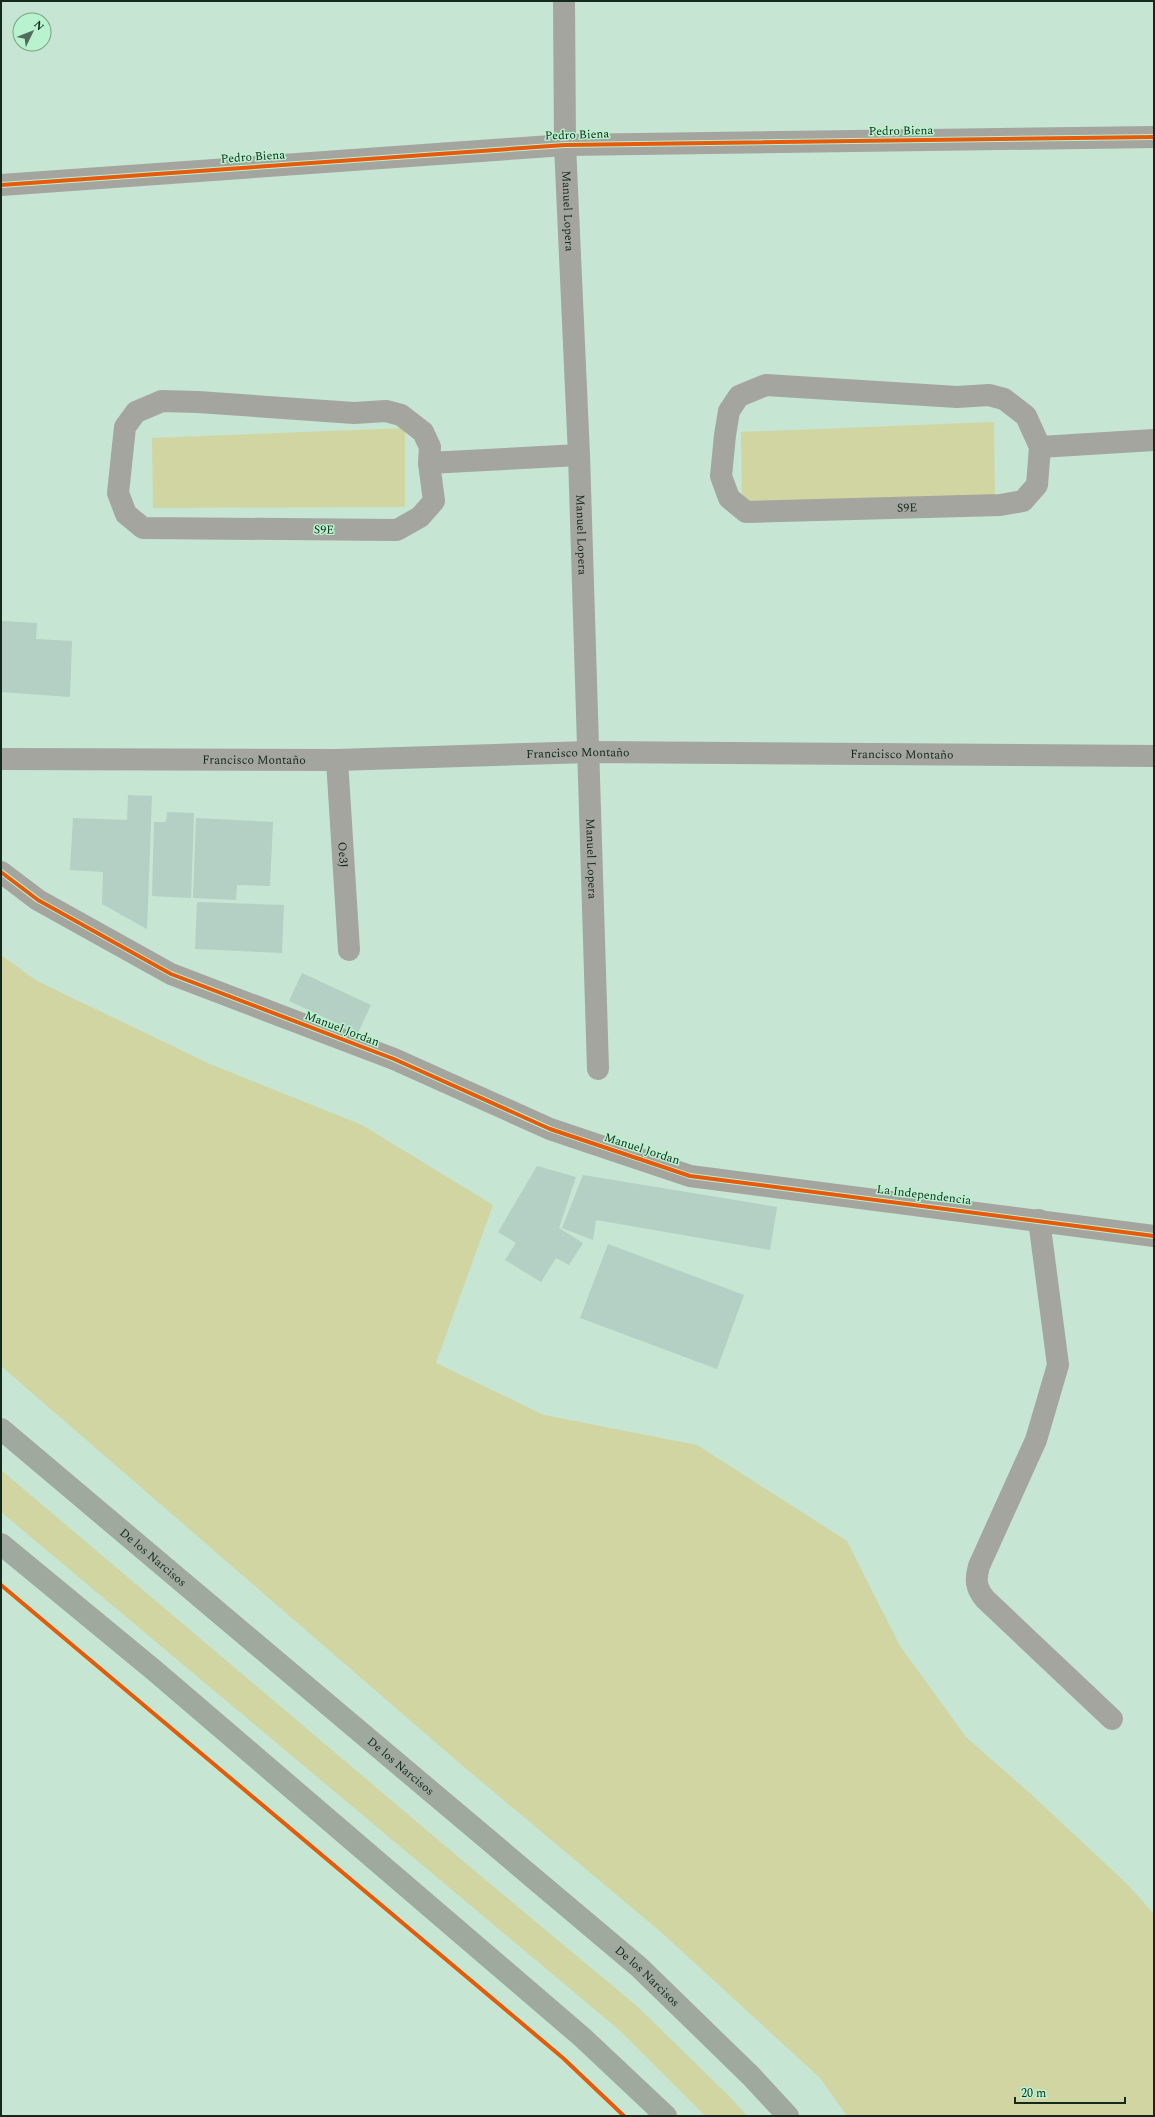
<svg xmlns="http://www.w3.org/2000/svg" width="1155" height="2117" viewBox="0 0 1155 2117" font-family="Spectral,serif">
	<rect width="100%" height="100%" fill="#c6e5d2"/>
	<path fill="#d1d5a2" d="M994,422l1,80h-253l-1,-70z
		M405,428v79l-252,1 -1,-70z
		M1,955l36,26 173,83 152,61 131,80 -57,158 108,52 153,30 150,96 53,105 66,91 66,58 95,89 27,30v202h-307l-27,-38 -158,-145 -205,-172 -456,-395z
		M1,1470l475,402 162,135 92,90 17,19h-42l-87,-87 -617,-517z"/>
	<path fill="#b4cfc3" d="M2,621l35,2 -1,16 36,2 -2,56 -69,-5z
		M128,795l24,1 -5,133 -45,-25 1,-32 -33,-2 3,-52 54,2z
		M167,812l27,1 -3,85 -39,-2 2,-74h12z
		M196,818l77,4 -3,64 -33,-1 -1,15 -43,-2z
		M197,902l87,3 -2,48 -87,-4z
		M302,973l69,32 -13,28 -69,-32z
		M537,1166l39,11 -17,51 24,15 -14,22 -13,-7 -15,24 -36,-22 11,-17 -18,-11z
		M583,1175l194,32 -7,43 -174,-30 -3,20 -31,-12z
		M608,1244l136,51 -27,74 -137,-51z"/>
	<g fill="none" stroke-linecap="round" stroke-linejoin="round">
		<g stroke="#a3a59e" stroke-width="22">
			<path id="s1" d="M564,1l1,144 14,310 19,614"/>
			<path d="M1,185l564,-40 589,-8"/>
			<path d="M162,401l36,1 156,11 32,-2 15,4 22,17 7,15 -1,16 5,38 -14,16 -23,13 -254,-2 -17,-14 -8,-21 7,-66 11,-15z"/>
			<path id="s2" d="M1040,447l-14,-31 -22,-17 -15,-4 -32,2 -191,-12 -27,11 -10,15 -4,24 -4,41 8,22 17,14 254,-7 23,-4 14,-16 3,-38 114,-7"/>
			<path d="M429,463l150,-8"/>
			<path id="s3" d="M1,759l336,1 252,-8 565,4"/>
			<path id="s4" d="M337,760l12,190"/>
			<path d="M1,872l37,28 133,74 223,85 156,70 140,47 464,60"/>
			<path d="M1039,1220l19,145 -22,75 -57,126c-4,14 -3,22 6,33l127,120"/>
		</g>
		<g stroke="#9fa99d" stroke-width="22">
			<path id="s5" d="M1,1429l638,538 112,109 37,40"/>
			<path d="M1,1544l154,127 427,366 84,79"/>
		</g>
		<defs>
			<path id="cycleway" d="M1,185l564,-40 589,-8
				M1,872l37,28 133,74 223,85 156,70 140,47 464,60
				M1,1585l562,473 61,58"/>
		</defs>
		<use href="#cycleway" stroke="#b9f2ce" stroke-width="6"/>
		<use href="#cycleway" stroke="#e8590c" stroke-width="4"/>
	</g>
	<g text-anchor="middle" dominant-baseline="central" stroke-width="3" stroke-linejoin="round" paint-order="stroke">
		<g font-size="12" fill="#13291c" stroke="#b9f2ce">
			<text transform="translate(901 131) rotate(-1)">Pedro Biena</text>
			<text transform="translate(577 135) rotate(-2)">Pedro Biena</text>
			<text transform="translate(253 157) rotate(-4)">Pedro Biena</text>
			<text stroke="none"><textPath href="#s1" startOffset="210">Manuel Lopera</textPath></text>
			<text stroke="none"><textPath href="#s2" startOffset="620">S9E</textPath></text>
			<text transform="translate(324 530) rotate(1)">S9E</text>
			<text stroke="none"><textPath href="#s1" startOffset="534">Manuel Lopera</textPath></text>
			<text stroke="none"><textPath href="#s3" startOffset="577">Francisco Montaño</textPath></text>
			<text stroke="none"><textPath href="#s3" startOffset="901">Francisco Montaño</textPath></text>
			<text stroke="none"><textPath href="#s3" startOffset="253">Francisco Montaño</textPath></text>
			<text stroke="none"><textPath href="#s4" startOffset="95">Oe3J</textPath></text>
			<text stroke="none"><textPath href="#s1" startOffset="858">Manuel Lopera</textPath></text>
			<text transform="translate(342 1029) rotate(21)">Manuel Jordan</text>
			<text transform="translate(642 1149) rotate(18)">Manuel Jordan</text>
			<text transform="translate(924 1195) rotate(7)">La Independencia</text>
			<text stroke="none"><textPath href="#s5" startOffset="199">De los Narcisos</textPath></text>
			<text stroke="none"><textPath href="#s5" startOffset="523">De los Narcisos</textPath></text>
			<text stroke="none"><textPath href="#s5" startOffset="847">De los Narcisos</textPath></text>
		</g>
	</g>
	<rect width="1155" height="2117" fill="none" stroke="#13291c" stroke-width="4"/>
	<g transform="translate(32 32) rotate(47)"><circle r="19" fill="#b9f2ce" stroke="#77a287"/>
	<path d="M0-3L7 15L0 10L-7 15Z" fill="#526b5c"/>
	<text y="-6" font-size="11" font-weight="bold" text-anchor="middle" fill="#13291c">N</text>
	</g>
	<path d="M1015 2097v6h110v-6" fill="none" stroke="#13291c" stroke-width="2"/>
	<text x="1021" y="2097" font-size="12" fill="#13291c" stroke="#b9f2ce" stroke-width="3" paint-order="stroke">20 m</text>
</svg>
